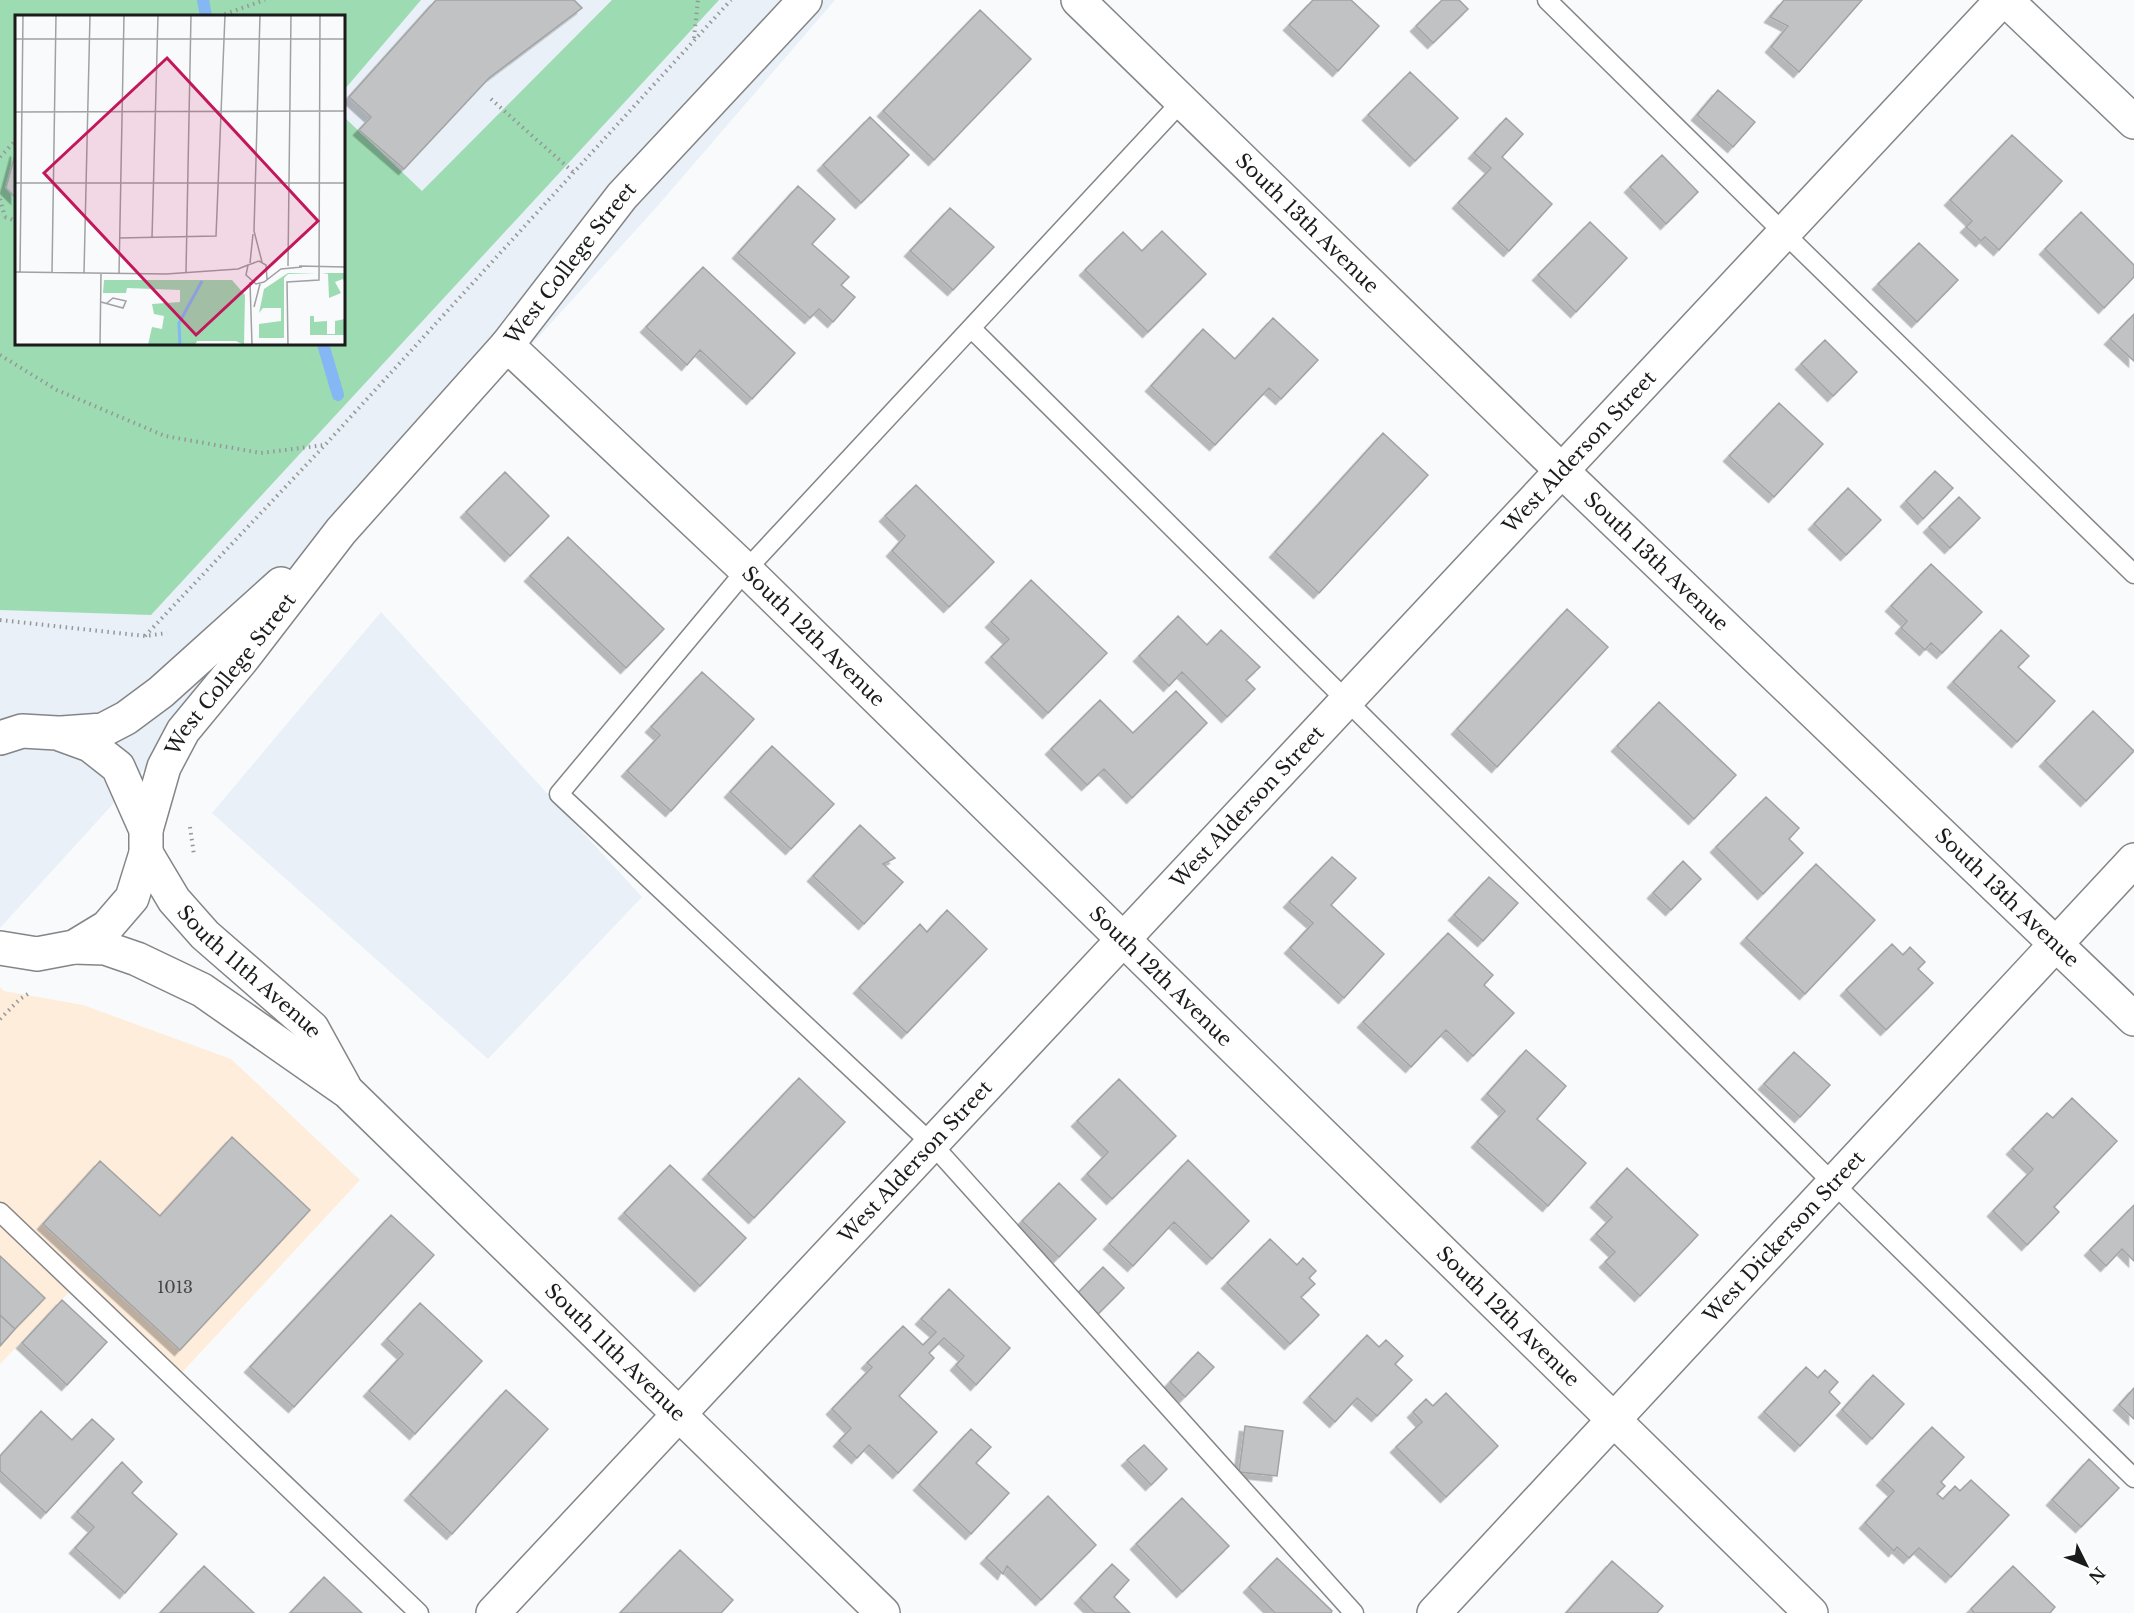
<svg xmlns="http://www.w3.org/2000/svg" width="2134" height="1613" viewBox="0 0 2134 1613" font-family="'Libre Baskerville',serif">
	<defs>
		<filter id="shadow"><feDropShadow dx="-5.5" dy="5.5" stdDeviation="0" flood-color="#0004"/></filter>
	</defs>
	<rect width="100%" height="100%" fill="#f9fafc"/>
	<path fill="#ffeddc" d="M0,987l4,4 79,14 148,54 129,121 -185,200 -99,-95 -76,79z"/>
	<path fill="#e9f0f8" fill-rule="evenodd" d="M0,0h835l-181,210 -654,718zM16,16h328v328h-328z
		M381,612l261,285 -154,162 -276,-246z"/>
	<path fill="#9ddbb2" d="M0,0h421l-77,90v-74h-328v328h328v-227l78,74 190,-191h107l-568,615 -151,-5z"/>
	<g fill="none" stroke-linecap="round" stroke-linejoin="round">
		<path stroke="#84b7f3" stroke-width="12" d="M203,0l3,16
			M323,344l15,51"/>
	</g>
	<path fill="#c1c2c4" stroke="#a2a3a4" stroke-width="1.5" filter="url(#shadow)" d="M436,0h138l8,8 -93,70 -85,91 -45,-39 12,-13 -22,-20z
		M1313,0h38l28,26 -41,45 -49,-46z
		M1442,0h17l9,9 -35,34 -17,-17z
		M1784,0h78l-63,72 -28,-25 17,-21 -18,-9z
		M980,10l51,49 -97,101 -51,-49z
		M1410,72l48,46 -43,43 -47,-46z
		M1718,90l37,32 -22,25 -36,-32z
		M870,117l39,38 -48,48 -38,-38z
		M1506,118l17,16 -21,23 50,47 -43,47 -51,-48 33,-35 -17,-15z
		M2012,135l50,46 -63,69 -14,-13 -4,4 -15,-14 6,-6 -22,-21z
		M16,151v47l-10,-10z
		M1662,155l36,37 -32,32 -36,-37z
		M798,186l37,33 -23,25 37,33 -8,8 14,12 -22,25 -14,-13 -9,9 -72,-65z
		M950,208l44,39 -41,43 -43,-39z
		M2081,212l53,53v12l-30,31 -59,-59z
		M1590,222l37,36 -51,54 -38,-37z
		M1162,231l44,43 -58,58 -63,-62 38,-38 19,19z
		M1919,243l39,37 -41,42 -39,-38z
		M703,267l92,86 -43,46 -52,-49 -13,15 -41,-38z
		M2134,314v47l-24,-22z
		M1273,318l45,42 -37,39 -12,-11 -54,57 -64,-59 52,-57 32,30z
		M1825,340l32,32 -24,24 -32,-32z
		M1779,403l44,41 -49,53 -45,-41z
		M1383,433l45,42 -109,118 -44,-41z
		M1935,471l18,17 -30,31 -17,-18z
		M505,472l44,44 -39,40 -44,-44z
		M916,485l78,77 -45,45 -57,-56 13,-15 -20,-20z
		M1848,488l33,32 -35,35 -32,-31z
		M1959,497l21,21 -30,30 -21,-21z
		M568,537l96,92 -38,39 -96,-92z
		M1931,564l51,48 -40,41 -11,-10 -6,7 -24,-22 6,-7 -16,-15z
		M1031,580l76,73 -59,60 -57,-56 18,-18 -18,-17z
		M1567,609l41,38 -111,120 -40,-38z
		M1178,616l29,29 14,-15 39,37 -14,13 9,9 -28,28 -45,-45 -13,14 -30,-30z
		M2001,630l28,26 -11,11 37,34 -38,41 -64,-60z
		M702,672l52,47 -83,92 -44,-40 33,-36 -9,-8z
		M1176,691l31,32 -75,75 -28,-29 -17,16 -36,-36 49,-49 33,33z
		M1659,702l77,73 -42,44 -77,-73z
		M2093,711l41,40 -48,50 -41,-40z
		M772,746l62,58 -43,45 -61,-57z
		M1766,797l33,31 -10,11 14,14 -40,41 -47,-47z
		M860,825l35,33 -12,6 20,18 -39,42 -51,-48z
		M1332,857l24,21 -25,27 53,49 -40,44 -54,-50 23,-25 -24,-21z
		M1683,861l18,18 -30,31 -18,-17z
		M1816,864l59,56 -70,74 -59,-56z
		M1489,877l29,26 -35,38 -29,-26z
		M947,910l40,39 -80,84 -48,-45 61,-64 7,8z
		M1448,933l45,42 -9,10 30,28 -41,43 -27,-26 -35,37 -48,-45z
		M1892,944l11,11 7,-8 15,15 -7,7 15,14 -47,47 -40,-40z
		M1526,1050l40,36 -29,33 49,44 -38,43 -71,-64 28,-31 -18,-17z
		M1794,1052l36,33 -30,32 -36,-33z
		M799,1078l46,44 -91,96 -46,-44z
		M1119,1079l57,57 -64,63 -25,-25 21,-22 -31,-31z
		M2072,1098l45,43 -63,66 5,5 -32,33 -34,-34 40,-42 -21,-20 35,-36 6,5z
		M232,1137l78,73 -130,140 -137,-126 57,-63 60,55z
		M1188,1160l61,61 -37,38 -38,-37 -41,44 -24,-22z
		M670,1165l76,73 -46,48 -76,-73z
		M1627,1168l71,67 -58,61 -35,-34 10,-10 -19,-18 16,-17 -16,-15z
		M1059,1183l37,36 -37,38 -37,-36z
		M2134,1205v56l-12,-12 -16,17 -16,-16z
		M391,1215l43,40 -140,152 -44,-40z
		M1270,1239l27,26 6,-7 13,13 -7,7 6,6 -14,13 18,18 -29,29 -63,-61z
		M0,1256l45,42 -30,31 -15,-14z
		M1103,1267l21,21 -29,29 -21,-20z
		M949,1289l61,59 -34,37 -20,-20 8,-9 -20,-18 -15,15 5,5 -35,38 38,36 -39,41 -29,-28 -12,13 -18,-17 12,-13 -19,-19 40,-42 -5,-4 36,-37 20,19 13,-13 -15,-13z
		M62,1300l45,42 -40,43 -45,-42z
		M420,1303l62,58 -67,73 -46,-43 34,-37 -16,-15z
		M0,1315l15,14 -15,17z
		M1367,1335l12,12 7,-7 17,16 -8,8 17,16 -35,36 -20,-18 -22,24 -26,-25z
		M1198,1352l16,15 -29,30 -15,-15z
		M1806,1367l12,11 7,-8 13,12 -9,10 11,11 -40,43 -36,-34z
		M1873,1375l31,29 -32,35 -30,-29z
		M2134,1388v31l-15,-14z
		M506,1390l42,39 -96,105 -42,-39z
		M1446,1393l52,53 -52,51 -50,-50 26,-25 -9,-10 13,-13 7,7z
		M41,1411l31,29 20,-21 22,20 -68,74 -46,-42v-15z
		M1245,1426l38,5 -6,45 -38,-4z
		M1932,1427l32,30 -23,25 4,4 -8,8 6,5 12,-13 5,5 11,-11 38,35 -58,62 -32,-29 -10,10 -12,-11 -3,4 -29,-28 29,-32 -12,-11z
		M971,1429l20,18 -15,16 33,30 -38,41 -52,-49z
		M1144,1445l23,24 -16,16 -24,-25z
		M2089,1459l30,29 -38,39 -29,-27z
		M122,1462l20,20 -10,11 45,41 -52,59 -50,-45 19,-21 -17,-15z
		M1048,1496l48,49 -55,55 -34,-34 -4,8 -17,-16z
		M1182,1498l47,48 -47,46 -46,-48z
		M680,1550l53,50 -12,13h-101z
		M1277,1558l55,53 -1,2h-56l-26,-26z
		M1612,1561l51,45 -6,7h-91z
		M1112,1564l17,16 -15,17 16,16h-35l-15,-15z
		M204,1566l50,47h-94z
		M2013,1566l42,41 -5,6h-76l-3,-4z
		M324,1577l38,36h-72z"/>
	<g fill="none" stroke-linecap="round" stroke-linejoin="round">
		<defs>
			<path id="lane" d="M1547,0l237,233 350,341
				M1182,101l-436,469 -187,224 373,350 422,469
				M971,328l862,855 301,295
				M0,1212l419,401"/>
			<g id="street">
				<path id="s1" d="M1078,0l484,471 572,548"/>
				<path d="M2006,0l128,122"/>
				<path id="s2" d="M507,345l239,225 1065,1043"/>
				<path id="s3" d="M493,1613l1509,-1613"/>
				<path id="s4" d="M1434,1613l700,-753"/>
			</g>
			<g id="secondary">
				<path d="M62,733l41,-3 23,-12 35,-26 120,-108"/>
				<path d="M0,738l22,-7 35,2 33,12 28,22 28,63v23l-14,45 -25,29 -33,20 -37,7 -37,-6"/>
				<path id="s5" d="M146,830l18,-63 19,-36 61,-74 97,-126 166,-186 115,-149 183,-196"/>
				<path id="s6" d="M146,853l28,47 31,35 107,93 32,58"/>
				<path id="s7" d="M74,947l31,1 32,11 65,31 146,102 535,521"/>
			</g>
		</defs>
		<use href="#lane" stroke="#848587" stroke-width="21"/>
		<use href="#street" stroke="#848587" stroke-width="36"/>
		<use href="#secondary" stroke="#848587" stroke-width="36"/>
		<path stroke="#969798" stroke-width="4" stroke-dasharray="1.5 4.5" stroke-linecap="butt" d="M219,16l46,-16
			M694,38l4,-38
			M491,99l82,73
			M0,157l16,-17
			M0,199l5,18
			M5,217l11,4
			M0,355l57,35 108,46 96,17 63,-8
			M0,620l145,16 22,-3
			M145,636l180,-191 406,-445
			M190,827l4,28
			M0,1019l20,-20 11,-7"/>
		<use href="#lane" stroke="#fff" stroke-width="18"/>
		<use href="#street" stroke="#fff" stroke-width="33"/>
		<use href="#secondary" stroke="#fff" stroke-width="33"/>
	</g>
	<g text-anchor="middle" dominant-baseline="central" stroke-width="5" stroke-linejoin="round" paint-order="stroke">
		<g font-size="16" fill="#444545">
			<text x="175" y="1287">1013</text>
		</g>
		<g font-size="20" fill="#1a1b1b" stroke="#fff">
			<text stroke="none"><textPath href="#s1" startOffset="320">South 13th Avenue</textPath></text>
			<text stroke="none"><textPath href="#s5" startOffset="714">West College Street</textPath></text>
			<text stroke="none"><textPath href="#s3" startOffset="1590">West Alderson Street</textPath></text>
			<text stroke="none"><textPath href="#s1" startOffset="806">South 13th Avenue</textPath></text>
			<text stroke="none"><textPath href="#s2" startOffset="423">South 12th Avenue</textPath></text>
			<text stroke="none"><textPath href="#s5" startOffset="180">West College Street</textPath></text>
			<text stroke="none"><textPath href="#s3" startOffset="1104">West Alderson Street</textPath></text>
			<text stroke="none"><textPath href="#s1" startOffset="1292">South 13th Avenue</textPath></text>
			<text stroke="none"><textPath href="#s6" startOffset="159">South 11th Avenue</textPath></text>
			<text stroke="none"><textPath href="#s2" startOffset="909">South 12th Avenue</textPath></text>
			<text stroke="none"><textPath href="#s3" startOffset="618">West Alderson Street</textPath></text>
			<text stroke="none"><textPath href="#s4" startOffset="514">West Dickerson Street</textPath></text>
			<text stroke="none"><textPath href="#s2" startOffset="1395">South 12th Avenue</textPath></text>
			<text stroke="none"><textPath href="#s7" startOffset="688">South 11th Avenue</textPath></text>
		</g>
	</g>
	<g transform="translate(15 15)">
		<rect width="330" height="330" fill="#f9fafc"/>
		<path d="M273,258l29,1h-29l-4,4v60h-25v-14l22,-3v-13h-18l-4,5 5,-24zM330,258v10l-2,-4 -8,3 6,11 -12,5 -1,-24 -6,-1zM89,265h128l13,15 -1,50 -8,-4h-39l-2,4h-47l4,-18 10,2 2,-13 -10,-2 -2,-10 28,-2v-12l-53,-2 -1,5h-23zM295,301h4v6l13,-1v13h8v-13l10,-2v16h-35z" fill="#9ddbb2"/>
		<path fill="none" stroke="#84b7f3" stroke-width="3" d="M165,330l-1,-22 23,-42"/>
		<path fill="none" stroke="#a0a1a2" stroke-width="1.5" d="M245,0l-6,216 8,31M0,24h330M0,97l330,-1M0,168h330M104,223l97,-2 9,-221M137,223l6,-223M235,248l3,-29M273,251l3,-251M284,251l46,1M0,257l151,2 72,-5 10,-4M5,257l3,-257M171,257l5,-257M37,258l4,-258M69,258l6,-258M104,259l5,-259M252,264l-1,-14 -7,-4 -11,4 -2,10 10,9 8,-2 17,-13 21,-2M235,267l2,63M86,287l22,6 3,-7 -13,-3 -6,5M239,292l6,-23M85,330l1,-71M273,330l-1,-63 32,-2 1,-265"/>
		<path fill="#c2185b" fill-opacity="0.15" stroke="#c2185b" stroke-width="3" d="M152,43l151,163 -122,114 -152,-162z"/>
		<rect width="330" height="330" fill="none" stroke="#1a1b1b" stroke-width="3"/>
	</g>
	<g transform="translate(2086 1565) rotate(133)" stroke="#ffffff" stroke-width="4.5" paint-order="stroke">
	<path d="M0-4.5L10 22L0 15L-10 22Z" fill="#1a1b1b"/>
	<text y="-9" font-size="16" font-weight="bold" text-anchor="middle" fill="#1a1b1b">N</text>
	</g>
</svg>
